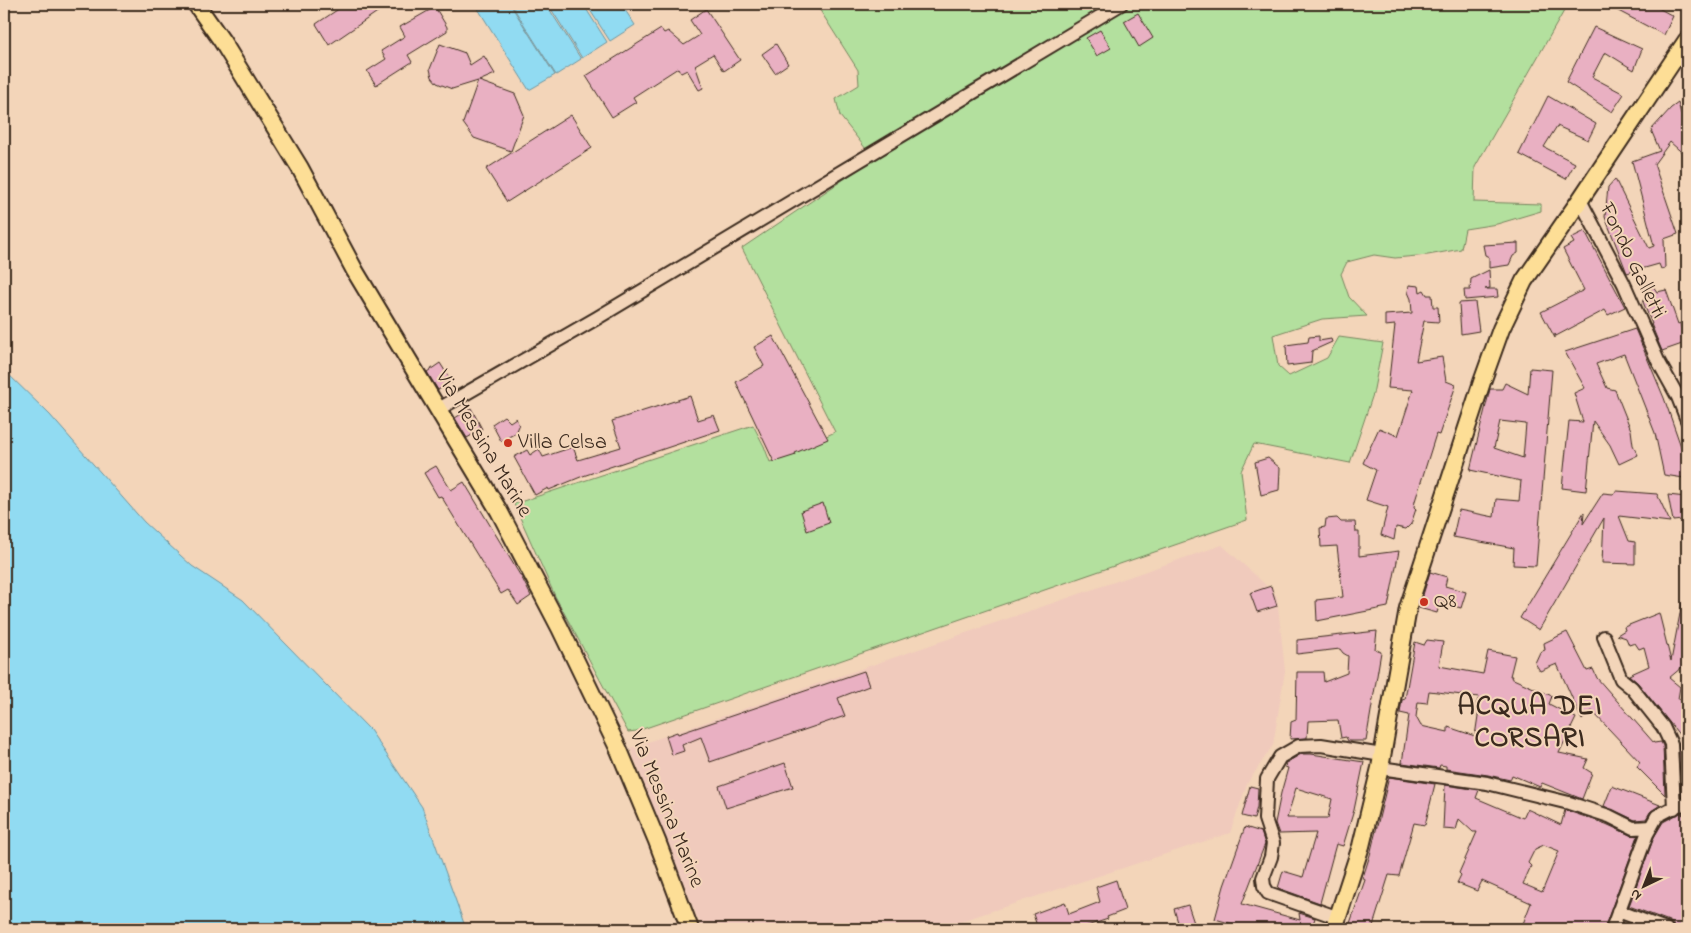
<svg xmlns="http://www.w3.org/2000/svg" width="1691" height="933" viewBox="0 0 1691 933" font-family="'Indie Flower',sans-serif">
	<rect width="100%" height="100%" fill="#f3d5b9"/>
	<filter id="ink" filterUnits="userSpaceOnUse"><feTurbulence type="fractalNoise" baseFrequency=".02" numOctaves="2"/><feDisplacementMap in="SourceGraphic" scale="10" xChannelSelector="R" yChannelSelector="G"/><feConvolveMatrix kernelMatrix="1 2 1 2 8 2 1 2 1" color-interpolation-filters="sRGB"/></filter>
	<g filter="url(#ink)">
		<path fill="#f0cabc" d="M1222,545l32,29 23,22 8,75 -12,74 -26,39 -17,49 -293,96h-235l-72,-181z"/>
		<path fill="#b3e09e" stroke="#77855e" d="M816,4h752l-93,163 -1,35 67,2v7l-44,13 -32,5 -4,20 -33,6 -33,3 -21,-3 -27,7 -6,12 8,23 18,19 -45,3 -49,16 5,31 11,10 38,-18 12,-21 44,6 -10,51 -23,69 -96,-19 -13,27 6,49 -610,211 -9,1 -73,-136 -41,-92 239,-79 11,21 6,16 65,-30 -93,-184 129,-87 -5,-12 -26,-33 -4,-17 23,-14 -1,-15z"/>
		<path fill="#91dbf2" stroke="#6f949d" d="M475,4h35l45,71 -26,15z
			M511,4h35l35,55 -25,16z
			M548,4h35l24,38 -25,16z
			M586,4h35l14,21 -25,16z
			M4,370l46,45 94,107 48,44 51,34 127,130 52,77 44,122h-462z"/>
		<path fill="#e9b0c2" stroke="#3b2a1e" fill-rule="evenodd" d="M346,4h43l-60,41 -13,-21z
			M1605,4h46l22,12 -9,19z
			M435,7l12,20v4l-39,24 4,7 -36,23 -9,-14 19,-12 -5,-8 24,-15 -5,-9z
			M706,9l34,51 -16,11 -11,-17 -18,11 8,23 -4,2 -12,-20 -6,3 -3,-5 -45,29 3,5 -24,15 -26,-41 75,-47 3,4 4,-2 16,14 16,-10 -10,-15z
			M1138,13l15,25 -14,9 -15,-26z
			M1594,27l48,22 -8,21 -29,-18 -13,25 32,17 -12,18 -46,-30z
			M1100,30l11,18 -14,8 -11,-18z
			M440,44l25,9 5,12 14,-9 11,18 -16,7 36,13 9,21 -13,36 -37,-13 -11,-15 15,-42 -26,8 -15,-6 -5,-6 -2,-8z
			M776,44l12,20 -13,9 -13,-19z
			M1548,96l48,28 -8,16 -31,-14 -13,21 31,16 -9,16 -47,-25z
			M1678,103l5,18 -3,10 7,2v24l-17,-15 -16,22 24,70 -14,5 1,29 -4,1 -2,-5 -32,9 -22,-56 3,-30 7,-8 34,69 5,-2 -22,-85 28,-10 -9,-21 20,-22z
			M571,115l21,33 -85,54 -21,-33z
			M1585,231l40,76 -17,8 -3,-5 -49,26 -1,-2v4l-14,-26 43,-22 -21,-41 11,-6 -3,-5z
			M1518,243v10l-5,3 -4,9 -20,3v-11l-4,-2 -2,-10z
			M1489,270l1,18 -5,1h12l1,8 -33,3 -1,-10h6l1,-11z
			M1409,285l10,1 1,6 4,-2 3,5h5l1,12h5l1,15 -15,-1 -8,40 26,-4 4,24 10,4 -17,50 -3,-1 -21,67 -1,6 2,2 -5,15 -5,5 -10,-2 -2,13 -13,-5 7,-28 -22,-7 10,-30 -13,-7 16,-35 19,8 15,-46 -25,-2 7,-63 -10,1v-11l27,-2 -1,-14 -3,-7z
			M1653,286l4,6 9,-2 12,34 2,-1 5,20 -23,8 -11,-27h1l-9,-22z
			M1475,302l4,29 -18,3 -2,-31z
			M1635,329l29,69 20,57v23l-20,-3 -9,-42 -31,-79 -28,10 11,24 8,2 16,40 2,15 5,10 -19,9 -9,-19 -17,-24 -7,70 -24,-3 7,-67 14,1 -9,-29 11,-5 -20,-36z
			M773,336l55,103 -33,14 1,2 -22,7 -38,-80 28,-16 -10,-19z
			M1319,336v5l12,-2 1,3 -20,9 -1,12 -24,3 -1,-21 22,-3 1,-5z
			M440,363l12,19 -14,8 -11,-18z
			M1530,368l22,2 -16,196 -23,-1 1,-17 -61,-11 6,-27 35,7 2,-18 23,2 2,-20 -51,-11 20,-81h12l3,-6 23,11zM1500,421l26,3 -3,34 -29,-10z
			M690,396l8,24 16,-5 6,15 -137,46 -34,14 -1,-2 -13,7 -21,-38 13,-7 3,5 9,-6 4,8 30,-10 5,13 43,-13 -9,-26z
			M471,408l11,21 -15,9 -12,-20z
			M504,416l6,6 6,-4 3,8 -3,7 -15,8 -9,-17z
			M1268,458l12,10 -1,22 -18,5 -6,-33z
			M436,466l15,24 13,-8 59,98 8,16 -13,9 -10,-15 -7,4 -60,-98 -3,1 -14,-24z
			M1617,491l40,3 13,28 -51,-6 10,25 6,1v22l-33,-1 2,-45 -65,112 -19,-12 64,-106 -1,12 20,-31 10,1z
			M1668,495l18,2 -4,23 -9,1z
			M823,503l6,20 -22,8 -6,-20z
			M1337,518l4,4h14l1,10h3v24l40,-5 -11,56 -71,14 -1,-21 27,-3 -6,-51 -16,1 -1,-19 5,-1 1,-8z
			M1430,572l17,5 -2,9 21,6 -5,16 -21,-6 -3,11 -18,-5z
			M1271,586l6,20 -20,6 -7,-19z
			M1682,603h5v60l-18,15 11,9 -2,12 9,-1v98h-5l-3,-54h6l-47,-59 -9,-8 20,-9 -5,-19 -5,2 -4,-6 -6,2 -3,-7 -9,-3 8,-5 -1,-3 35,-14 12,48z
			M1377,631l-2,18 6,3 -15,89h-18l-2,-4 -5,1 -3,-18 -30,1 -1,17 -17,1 1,-17 5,-2 1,-48h26l1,10 23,-9 1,-17 -5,-3 -3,-4 -43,5v-14z
			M1567,632l20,39 6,-2 4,9 57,65 7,-1 2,4 2,49 -28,-28 3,-5 -48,-51 -10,9 -25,-56 -17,7 -5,-8 5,-11 5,-2 -1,-7z
			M1427,640l16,2 -4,24 44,8 5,-23 27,5 -5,20h2l-1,2 41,18 -3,8 27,14 -17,35 29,6 -4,9 8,5 -10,26 -40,-16 -2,4 -28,-12 -2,5 -22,-5 -42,-6v-3l-6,-1 -1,3 -37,-5 7,-48 -9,-2 2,-13 3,-1 10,-57 9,3zM1429,691l50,6 -3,8 3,4 -4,27 -27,-9v5l-27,-6 -5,-9 2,-15 9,1z
			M864,671l5,15 -31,12 7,18 -135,46 -9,-25 -19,8 2,6 -12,4 -6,-19 11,-4 1,2z
			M1301,754h10l53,8 -10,48 -11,36 -7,-2 -16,59 -42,-15 5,-17 20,6 13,-44 -37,1 -4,-11 6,-30 7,-25 -3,-1 1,-4zM1296,788l36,11 -4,19h-41z
			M785,763l8,24 -67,21 -7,-22z
			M1389,777l46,7 -10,41 -11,-2 -15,53 -10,-1 -17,54h-24l17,-49 -2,-3 7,-22z
			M1445,785l34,5 -3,8 47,20 4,-9 34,16 4,-15 41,14 24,11 8,1 -34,93h-29l-13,-4v4h-41l10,-26 -49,-22 -5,10 -20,-8 4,-8 -2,-2 18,-41h-4l-14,-13 -3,11 -13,-1zM1544,845l15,6 -17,41 -19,-8 8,-18 -3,-3 7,-14z
			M1250,786l8,2 -1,19 -3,12 -12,-3z
			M1612,786l48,19 -10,7 -4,7 -11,1 -31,-14z
			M1687,812v79l-5,13 5,1v24h-13l-1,-5 -4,-3 -40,-15 25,-69 9,-15 17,-9 5,3 -3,-3z
			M1245,827l16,5 4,12 -23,60 58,16 -1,-7 16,5 -2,6 7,2v3h-69l-36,-10 9,-33z
			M1116,880l9,30 -18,7 1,2 -30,10h-40l-5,-15 32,-12 4,12 31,-12 -4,-15z
			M1188,905l8,24h-16l-6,-20z"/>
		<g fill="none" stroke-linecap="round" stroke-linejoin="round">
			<defs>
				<path id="minor" d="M1580,200l44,84 34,77 20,36 9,23
					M437,410l160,-92 524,-314
					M1604,637l17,42 11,9 31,39 8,17 3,64
					M1380,768l107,15 82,20 40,13 24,12 18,-1
					M1618,911l48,18
					M1339,918l-71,-25 -4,-7 -1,-8 8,-21 2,-14 -8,-24 2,-40 13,-22 19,-11 22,-1 61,10
					M1612,929l35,-95 10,-18 21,-11 9,-1"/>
				<path id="major" d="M196,4l26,37 78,127 55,103 144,240 61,117 59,122 38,91 33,88
					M1334,929l27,-83 19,-78 28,-160 74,-226 19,-53 23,-48 56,-81 107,-160"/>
			</defs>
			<use href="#minor" stroke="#3b2a1e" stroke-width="16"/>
			<use href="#major" stroke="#3b2a1e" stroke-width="20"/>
			<use href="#minor" stroke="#f3d5b9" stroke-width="12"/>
			<use href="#major" stroke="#fdde96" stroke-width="16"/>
		</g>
	</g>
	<g fill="#c8321e" stroke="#f3d5b9" stroke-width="2">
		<circle cx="508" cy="443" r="5"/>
		<circle cx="1424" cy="602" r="5"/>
	</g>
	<g text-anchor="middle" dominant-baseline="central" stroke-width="4" stroke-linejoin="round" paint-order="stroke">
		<g font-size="22" fill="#3b2a1e" stroke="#f3d5b9">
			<text transform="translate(1632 261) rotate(64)">Fondo Galletti</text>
			<text transform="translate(483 444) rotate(59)">Via Messina Marine</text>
			<text transform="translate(666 809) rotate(68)">Via Messina Marine</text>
		</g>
		<g font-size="22" fill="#3b2a1e" stroke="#f3d5b9" text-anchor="start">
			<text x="518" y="443">Villa Celsa</text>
			<text x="1434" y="602">Q8</text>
		</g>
		<g font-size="28" font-weight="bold" letter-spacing="1" fill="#3b2a1e" stroke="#f3d5b9">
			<text x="1530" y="707">ACQUA DEI<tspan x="1530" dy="32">CORSARI</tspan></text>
		</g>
	</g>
	<rect width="1691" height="933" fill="none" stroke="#f3d5b9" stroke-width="20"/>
	<rect x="10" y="10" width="1671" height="913" fill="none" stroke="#3b2a1e" stroke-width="2" filter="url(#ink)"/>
	<g transform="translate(1644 886) rotate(223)" stroke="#f3d5b9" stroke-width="4" paint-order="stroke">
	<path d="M0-4L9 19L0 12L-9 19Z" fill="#3b2a1e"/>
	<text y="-8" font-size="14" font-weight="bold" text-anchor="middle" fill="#3b2a1e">N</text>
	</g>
</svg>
